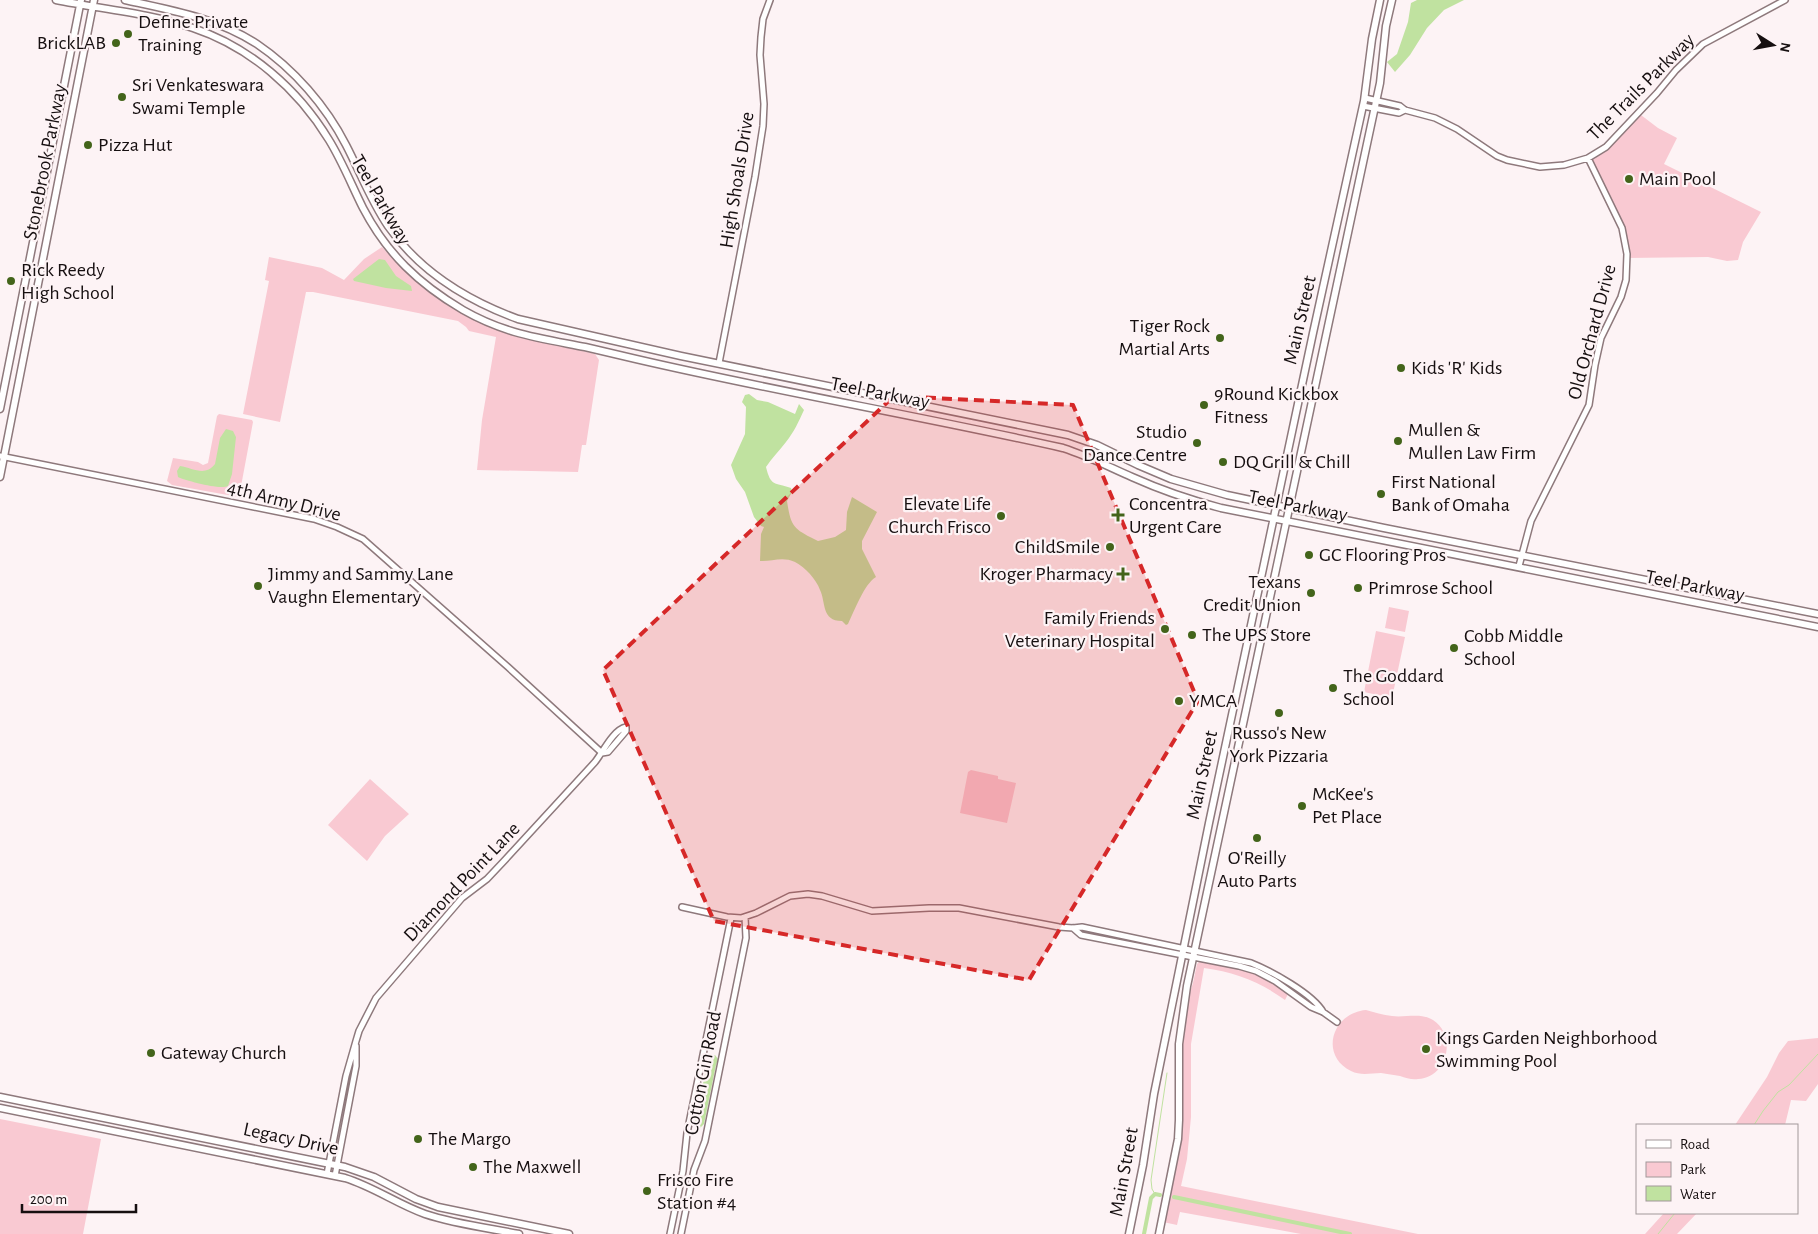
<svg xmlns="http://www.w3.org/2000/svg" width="1818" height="1234" viewBox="0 0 1818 1234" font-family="'Alegreya Sans',sans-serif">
	<rect width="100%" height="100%" fill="#fdf3f5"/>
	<path fill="#f9c9d2" d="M1637,112l21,16 19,10 -13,26 97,48 -18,30 -5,18 -11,1 -19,-4 -81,1 -2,-17 -37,-83 17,-11z
		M382,247l16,17 44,37 56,28 97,25 4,6 -13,85h-4l-4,27 -101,-2 5,-50 14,-83 -27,-6 -3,-4 -8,-6 -145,-29h-7l-26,130 -37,-8 26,-133 -4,-1 4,-23 53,11 22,12 20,-21z
		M219,414l33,6 1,2 -14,75 -67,-12 -5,-4 6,-23 25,4 5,3 5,-2 9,-47z
		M1389,607l20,4 -4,21 -20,-4z
		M1376,631l29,6 -13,61 -28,-6z
		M971,770l27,6v3l18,4 -9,40 -47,-10 8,-41z
		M370,779l39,35 -24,22 -18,25 -39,-36z
		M1201,960c30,6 65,11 87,34l-3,6c-25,-18 -50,-28 -81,-32l-13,76v73l-4,42 -6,27 237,48h-117l-121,-22 -3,13 -14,-3 10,-46 8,-123 7,-55 5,-15 4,-19z
		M1366,1010c8,2 17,5 26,6 13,2 28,-4 41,4 24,15 15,58 -15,59 -6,1 -12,-1 -18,-3 -6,-1 -13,-2 -19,-3 -10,0 -20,3 -30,-2 -32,-16 -19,-58 15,-61z
		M1818,1038v46l-12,17 -15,-1 -6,25h-50l32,-48 12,-24 9,-12z
		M0,1119l101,20 -18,95h-83z
		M1664,1213h33l-20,21h-32z"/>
	<path fill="#c0e2a0" d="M1417,0h47l-20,10 -17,18 -17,27 -15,17 -8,-10 10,-8 11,-32 3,-19z
		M379,259l6,1 11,16 15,10 1,5 -26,-3 -32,-7 -1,-2z
		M749,394l8,6 11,2 27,12 4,-10 5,6c-5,11 -10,22 -18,32 -7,9 -14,16 -20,25 5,20 8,15 25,21l1,4 -5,9c4,27 7,28 31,40l17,-4 11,-7 1,-18 5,-15 25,15 -15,29v8l14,28c-12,7 -22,35 -28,47l-2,1 -4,-4c-21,0 -16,-19 -22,-31 -4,-11 -15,-23 -25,-28 -13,-6 -24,0 -35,-1l1,-27 3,-7 -3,-1 -7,-9 -9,-25 -9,-13 -5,-14 14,-31 1,-27 -4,-5 3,-7z
		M226,429l7,2 3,6 -4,37 -4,12c-8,4 -41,-5 -50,-9l-1,-6 3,-5c13,2 25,11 35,-2l5,-26z
		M709,1055h6l3,4 -2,6 -12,59 -4,4 -5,-2v-4z"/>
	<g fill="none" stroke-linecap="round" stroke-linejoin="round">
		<path stroke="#c0e2a0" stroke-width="1" d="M1754,1125l9,-14 15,-19 11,-7 29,-31
			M1155,1194l-3,-5 -1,-9 16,-107
			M1658,1234l17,-21"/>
		<path stroke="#c0e2a0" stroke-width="4" d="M1174,1197l176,37
			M1144,1234l7,-36 4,-4 5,1"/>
		<defs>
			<path id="minor" d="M1365,98l35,8 5,4 30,8 22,11 40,27 10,4 33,7 24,-2 24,-7 18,-11 51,-54 19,-23 27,-26 82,-44
				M1363,106l36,7 6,-3
				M719,363l36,-186 8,-51 1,-22 -4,-49 1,-18 2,-18 7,-19
				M0,456l314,63 23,8 26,12 145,128 94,86
				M1519,566l12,-45 58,-116 6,-40 6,-27 20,-41 5,-17 1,-26 -5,-26 -34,-70
				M602,753l6,-1 18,-21v-4
				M682,907l45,10 14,1 15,-5 34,-17 18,-2 14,2 50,15 57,-3h30l100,19 14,1 9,-1 169,36c20,8 62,31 72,49
				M1073,928l8,7 158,31 17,5 19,10 36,26 12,5 14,10
				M327,1174l19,-98 10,-35 3,-10 17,-33 86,-100 25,-19 17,-18 91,-99c8,-10 18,-32 31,-35
				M335,1176l21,-110v-20
				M670,1234l13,-63 4,-38 44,-215
				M681,1234l13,-64 11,-29 41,-203 -1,-21"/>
			<path id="major" d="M56,0c45,9 93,13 137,28 57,19 105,61 136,112 13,21 23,46 34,68 24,46 56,76 100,102 42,24 76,28 122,37 17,4 34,8 51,12 142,33 285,57 427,89 25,8 46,19 69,29 29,13 58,23 89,31l597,119
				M125,0c46,10 92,18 132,44 37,25 69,62 89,101 14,27 25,56 42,81 32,46 78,74 130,93l163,37 387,79 29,10 41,20 33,14 56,16 157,33 434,86
				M0,409l81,-409
				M0,477l94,-477
				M0,1097l345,70 29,10 42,22 22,8 131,27
				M0,1108l345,70c29,9 52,26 80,36 30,10 63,14 94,20
				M1129,1234l14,-69 11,-71 55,-271 104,-490 51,-232 8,-62 8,-39
				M1159,1234l19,-95 1,-19v-76l8,-58 193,-903 6,-57 6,-26"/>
		</defs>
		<use href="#minor" stroke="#8e797c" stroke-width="8"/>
		<use href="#major" stroke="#8e797c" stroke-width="9"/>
		<use href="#minor" stroke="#fff" stroke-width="5"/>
		<use href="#major" stroke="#fff" stroke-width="6"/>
	</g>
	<path fill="#d62828" fill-opacity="0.2" stroke="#d62828" stroke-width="4" stroke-dasharray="10 6" stroke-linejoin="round" d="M894,396l179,9 125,296 -169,279 -315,-59 -111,-251z"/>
	<g fill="#43641a" stroke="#fdf3f5" stroke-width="2">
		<circle cx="128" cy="34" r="5"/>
		<circle cx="116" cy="43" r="5"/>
		<circle cx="122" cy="97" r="5"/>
		<circle cx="88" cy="145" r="5"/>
		<circle cx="1629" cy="179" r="5"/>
		<circle cx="11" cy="281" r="5"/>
		<circle cx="1220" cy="338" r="5"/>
		<circle cx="1401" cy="368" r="5"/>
		<circle cx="1204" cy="405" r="5"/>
		<circle cx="1398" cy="441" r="5"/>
		<circle cx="1197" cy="443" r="5"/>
		<circle cx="1223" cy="462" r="5"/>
		<circle cx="1381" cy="494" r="5"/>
		<path d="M1115.5 507.5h5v5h5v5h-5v5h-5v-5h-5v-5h5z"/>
		<circle cx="1001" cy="516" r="5"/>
		<circle cx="1110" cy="547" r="5"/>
		<circle cx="1309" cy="555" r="5"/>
		<path d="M1120.5 566.5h5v5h5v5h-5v5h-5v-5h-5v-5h5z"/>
		<circle cx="258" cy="586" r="5"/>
		<circle cx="1358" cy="588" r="5"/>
		<circle cx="1311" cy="593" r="5"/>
		<circle cx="1165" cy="629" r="5"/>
		<circle cx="1192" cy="635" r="5"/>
		<circle cx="1454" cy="648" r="5"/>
		<circle cx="1333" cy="688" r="5"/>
		<circle cx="1179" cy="701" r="5"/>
		<circle cx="1279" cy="713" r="5"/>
		<circle cx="1302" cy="806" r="5"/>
		<circle cx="1257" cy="838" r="5"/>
		<circle cx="1426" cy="1049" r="5"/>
		<circle cx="151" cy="1053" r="5"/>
		<circle cx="418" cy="1139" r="5"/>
		<circle cx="473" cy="1167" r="5"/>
		<circle cx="647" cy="1191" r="5"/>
	</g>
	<g text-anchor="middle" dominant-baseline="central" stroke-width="4.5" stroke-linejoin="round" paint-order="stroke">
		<g font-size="20" fill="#160f10" stroke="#fdf3f5" text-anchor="start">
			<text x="138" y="22">Define Private<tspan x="138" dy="23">Training</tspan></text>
			<text x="106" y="43" text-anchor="end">BrickLAB</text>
			<text x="132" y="85">Sri Venkateswara<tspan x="132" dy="23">Swami Temple</tspan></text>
			<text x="98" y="145">Pizza Hut</text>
			<text x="1639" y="179">Main Pool</text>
			<text x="21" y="270">Rick Reedy<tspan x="21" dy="23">High School</tspan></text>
			<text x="1210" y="326" text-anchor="end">Tiger Rock<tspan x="1210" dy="23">Martial Arts</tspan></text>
			<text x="1411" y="368">Kids 'R' Kids</text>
			<text x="1214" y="394">9Round Kickbox<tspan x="1214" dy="23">Fitness</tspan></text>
			<text x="1408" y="430">Mullen &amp;<tspan x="1408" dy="23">Mullen Law Firm</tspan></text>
			<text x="1187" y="432" text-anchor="end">Studio<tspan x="1187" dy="23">Dance Centre</tspan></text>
			<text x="1233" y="462">DQ Grill &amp; Chill</text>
			<text x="1391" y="482">First National<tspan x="1391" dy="23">Bank of Omaha</tspan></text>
			<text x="991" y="504" text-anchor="end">Elevate Life<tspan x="991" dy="23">Church Frisco</tspan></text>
			<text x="1129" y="504">Concentra<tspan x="1129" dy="23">Urgent Care</tspan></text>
			<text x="1100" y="547" text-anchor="end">ChildSmile</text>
			<text x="1319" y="555">GC Flooring Pros</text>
			<text x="268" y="574">Jimmy and Sammy Lane<tspan x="268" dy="23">Vaughn Elementary</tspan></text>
			<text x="1113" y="574" text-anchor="end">Kroger Pharmacy</text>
			<text x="1301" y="582" text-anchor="end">Texans<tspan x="1301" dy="23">Credit Union</tspan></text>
			<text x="1368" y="588">Primrose School</text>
			<text x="1155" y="618" text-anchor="end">Family Friends<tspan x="1155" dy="23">Veterinary Hospital</tspan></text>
			<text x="1202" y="635">The UPS Store</text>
			<text x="1464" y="636">Cobb Middle<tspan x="1464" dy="23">School</tspan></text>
			<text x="1343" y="676">The Goddard<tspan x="1343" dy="23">School</tspan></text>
			<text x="1189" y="701">YMCA</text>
			<text x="1279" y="733" text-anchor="middle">Russo's New<tspan x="1279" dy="23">York Pizzaria</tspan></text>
			<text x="1312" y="794">McKee's<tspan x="1312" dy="23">Pet Place</tspan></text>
			<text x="1257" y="858" text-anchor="middle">O'Reilly<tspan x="1257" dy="23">Auto Parts</tspan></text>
			<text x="1436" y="1038">Kings Garden Neighborhood<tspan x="1436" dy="23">Swimming Pool</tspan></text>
			<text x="161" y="1053">Gateway Church</text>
			<text x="428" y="1139">The Margo</text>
			<text x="483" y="1167">The Maxwell</text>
			<text x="657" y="1180">Frisco Fire<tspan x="657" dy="23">Station #4</tspan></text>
		</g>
		<g font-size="20" fill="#160f10" stroke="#fdf3f5">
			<text transform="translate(1641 87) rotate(-45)">The Trails Parkway</text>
			<text transform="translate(45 162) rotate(-79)">Stonebrook Parkway</text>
			<text transform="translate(737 180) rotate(-81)">High Shoals Drive</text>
			<text transform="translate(381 200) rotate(60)">Teel Parkway</text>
			<text transform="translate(1300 320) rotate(-77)">Main Street</text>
			<text transform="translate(1592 332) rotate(-75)">Old Orchard Drive</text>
			<text transform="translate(880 393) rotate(11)">Teel Parkway</text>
			<text transform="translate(284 501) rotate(14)">4th Army Drive</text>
			<text transform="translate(1298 506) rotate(11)">Teel Parkway</text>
			<text transform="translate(1695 586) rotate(11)">Teel Parkway</text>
			<text transform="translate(1202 775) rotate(-78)">Main Street</text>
			<text transform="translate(462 882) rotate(-46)">Diamond Point Lane</text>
			<text transform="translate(703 1073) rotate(-79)">Cotton Gin Road</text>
			<text transform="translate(291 1139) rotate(12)">Legacy Drive</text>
			<text transform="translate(1124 1172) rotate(-80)">Main Street</text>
		</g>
	</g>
	<rect x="1636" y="1124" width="162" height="90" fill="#fdf3f5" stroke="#a19899"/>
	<rect x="1646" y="1140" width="25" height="8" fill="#ffffff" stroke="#a19899"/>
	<text x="1680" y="1149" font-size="15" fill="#160f10">Road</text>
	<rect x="1646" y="1162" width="25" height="15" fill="#f9c9d2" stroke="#a19899"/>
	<text x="1680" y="1174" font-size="15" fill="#160f10">Park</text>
	<rect x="1646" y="1186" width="25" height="15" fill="#c0e2a0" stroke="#a19899"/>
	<text x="1680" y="1199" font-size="15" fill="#160f10">Water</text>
	<g transform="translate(1773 45) rotate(101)" stroke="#fdf3f5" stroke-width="4" paint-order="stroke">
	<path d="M0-4L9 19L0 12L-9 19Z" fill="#160f10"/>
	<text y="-8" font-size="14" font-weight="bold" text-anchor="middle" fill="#160f10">N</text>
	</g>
	<path d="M22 1204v8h114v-8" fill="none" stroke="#160f10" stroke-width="2.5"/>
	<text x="30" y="1204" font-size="15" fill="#160f10" stroke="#fdf3f5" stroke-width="4" paint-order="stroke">200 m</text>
</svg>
